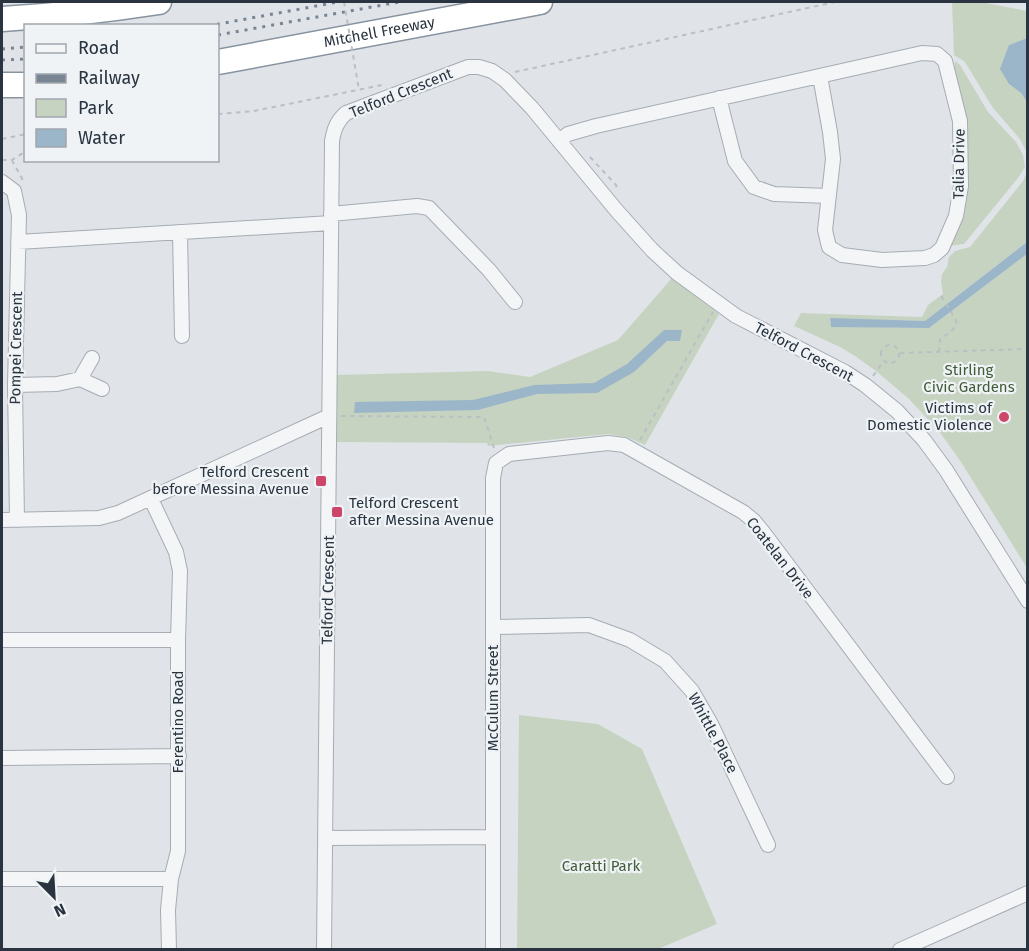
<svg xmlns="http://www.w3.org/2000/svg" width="1029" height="951" viewBox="0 0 1029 951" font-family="'Fira Sans',sans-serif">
	<rect width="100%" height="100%" fill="#e0e4e9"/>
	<path fill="#c7d3c1" d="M952,2h29l46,9v27l-18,7v39l12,9 6,9v51l-7,-14 -27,-31 -28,-46 -11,-7z
		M955,61l5,4 28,47 28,30 7,13 2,12 -7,11 -54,66 -15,2 12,-29 -7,-144z
		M1027,172v70l-102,79 -95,-2 1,7 98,2 98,-74v314l-66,-106 -22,-31 -30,-32 -33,-28 -21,-15 -15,-9 -46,-21 7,-13 121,4 6,-12 15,-11 -2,-12 1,-8 5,-7 2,-10 6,-6 15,-4 53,-66z
		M672,278l47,36 -74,131 -18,-8 -19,-3 -120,12 -1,-3 -152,-1v-67l153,-4 42,6 88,-37z
		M519,715l79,9 44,25 75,175 -59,25h-141z"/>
	<path fill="#9bb6c9" d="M1027,38v64l-6,-9 -12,-9 -9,-15 9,-24z
		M1027,242v12l-98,74 -98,-1 -1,-9 95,3z
		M664,330h18l-2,11h-13l-33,31 -37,21 -60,1 -59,16 -124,3 1,-11 118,-2 61,-15 60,-2 33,-19z"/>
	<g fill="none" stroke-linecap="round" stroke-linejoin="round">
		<defs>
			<path id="minor" d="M719,98l16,63 19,26 20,7 55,2
				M559,141l9,-7 28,-8 326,-73 15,1 8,7 15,60 1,65 -5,30 -14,32 -8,7 -9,3 -43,2 -40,-5 -13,-8 -4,-17 8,-71 -3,-27 -10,-56
				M2,182l12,9 5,24 -4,170 2,135
				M331,214l86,-8 12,2 60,62 26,32
				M180,232l2,104
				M18,242l313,-19
				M80,379l12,-21
				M15,385l42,-1 23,-5 22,10
				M151,499l25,53 4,19 -2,69v211l-7,28 -3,31 1,40
				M2,520l97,-2 19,-5 211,-97
				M493,627l96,-2 41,15 35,21 27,30 19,33 57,121
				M2,640h176
				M2,758l177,-2
				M325,838l168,-1
				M2,879h169
				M324,950l8,-809c2,-12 5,-20 14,-28l122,-46h11l13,4 13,9 27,28 85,103 35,39 25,23 59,43 109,56 20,13 32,26 27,29 22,30 82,131
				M493,950v-472l3,-15 13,-9 99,-11 16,2 119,67 11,9 9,11 184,245
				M900,950l128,-57"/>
			<g id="motorway">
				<path d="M2,19c52,-3 105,-9 157,-17"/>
				<path id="s1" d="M218,62l322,-60"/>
				<path d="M2,85h24"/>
			</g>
		</defs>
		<use href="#minor" stroke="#a5acb3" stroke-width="16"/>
		<use href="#motorway" stroke="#87939f" stroke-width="27"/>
		<path stroke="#babfc4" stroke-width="2" stroke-dasharray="4.5 4.5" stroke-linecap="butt" d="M515,72l320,-70
			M218,114l36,-3 128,-26
			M2,139l24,-5
			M590,157l26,28 2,6
			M2,160h10l11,-7h3
			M12,160c3,8 11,16 11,24
			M881 354a9 9 0 1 1 18 0a9 9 0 1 1-18 0Z
			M939,352l1,-13c7,-5 17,-9 16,-19l-16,-26
			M900,353l128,-4
			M873,376l10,-14
			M341,416l143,1 10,31
			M640,440l73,-128"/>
		<use href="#minor" stroke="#f3f5f7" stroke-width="14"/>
		<use href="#motorway" stroke="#fff" stroke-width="24"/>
		<path stroke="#798592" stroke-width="3" stroke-dasharray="3 6" stroke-linecap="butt" d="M208,26l130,-24
			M218,35l181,-33
			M2,49l24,-2
			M2,60l24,-1"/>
		<path stroke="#babfc4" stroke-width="2" stroke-dasharray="4.5 4.5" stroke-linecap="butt" d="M344,2l15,88"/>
	</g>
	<g fill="#cd4568" stroke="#eff3f6" stroke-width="2">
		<circle cx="1004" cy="417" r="6"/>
		<rect x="315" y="475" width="12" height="12" rx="3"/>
		<rect x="331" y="506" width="12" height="12" rx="3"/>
	</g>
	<g text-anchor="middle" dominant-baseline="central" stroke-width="4.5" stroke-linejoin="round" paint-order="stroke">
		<g font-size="15" fill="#293440" stroke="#eff3f6">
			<text stroke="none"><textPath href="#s1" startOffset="164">Mitchell Freeway</textPath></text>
			<text transform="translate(401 93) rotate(-22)">Telford Crescent</text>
			<text transform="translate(959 164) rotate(-89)">Talia Drive</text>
			<text transform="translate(16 348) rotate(-89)">Pompei Crescent</text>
			<text transform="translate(804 352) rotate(28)">Telford Crescent</text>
			<text transform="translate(780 558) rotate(52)">Coatelan Drive</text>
			<text transform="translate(328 590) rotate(-89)">Telford Crescent</text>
			<text transform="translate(493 698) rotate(-90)">McCulum Street</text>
			<text transform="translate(178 722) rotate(-90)">Ferentino Road</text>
			<text transform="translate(713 733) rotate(62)">Whittle Place</text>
		</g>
		<g font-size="15" fill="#415c36" stroke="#eff3f6">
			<text x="969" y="370">Stirling<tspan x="969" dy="17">Civic Gardens</tspan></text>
			<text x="601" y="866">Caratti Park</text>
		</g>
		<g font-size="15" fill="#293440" stroke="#eff3f6" text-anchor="end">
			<text x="992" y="408">Victims of<tspan x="992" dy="17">Domestic Violence</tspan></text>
			<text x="309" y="472">Telford Crescent<tspan x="309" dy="17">before Messina Avenue</tspan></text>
			<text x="349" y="503" text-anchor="start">Telford Crescent<tspan x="349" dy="17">after Messina Avenue</tspan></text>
		</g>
	</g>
	<rect width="1029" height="951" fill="none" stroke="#293440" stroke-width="6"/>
	<rect x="24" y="24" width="195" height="138" fill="#eff3f6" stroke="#a0a7ad" stroke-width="1.5"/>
	<rect x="36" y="44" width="30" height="9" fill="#f3f5f7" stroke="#a0a7ad" stroke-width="1.5"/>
	<text x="78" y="54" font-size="18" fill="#293440">Road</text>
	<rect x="36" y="74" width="30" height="9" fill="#798592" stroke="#a0a7ad" stroke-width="1.5"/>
	<text x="78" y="84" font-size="18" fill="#293440">Railway</text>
	<rect x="36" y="99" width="30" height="18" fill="#c7d3c1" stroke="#a0a7ad" stroke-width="1.5"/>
	<text x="78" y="114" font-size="18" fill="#293440">Park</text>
	<rect x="36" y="129" width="30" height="18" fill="#9bb6c9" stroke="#a0a7ad" stroke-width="1.5"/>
	<text x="78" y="144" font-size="18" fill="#293440">Water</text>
	<g transform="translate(54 897) rotate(156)" stroke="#eff3f6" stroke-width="4.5" paint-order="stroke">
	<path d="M0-4.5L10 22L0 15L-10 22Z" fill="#293440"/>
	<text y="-9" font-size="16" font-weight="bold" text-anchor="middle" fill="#293440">N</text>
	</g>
</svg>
